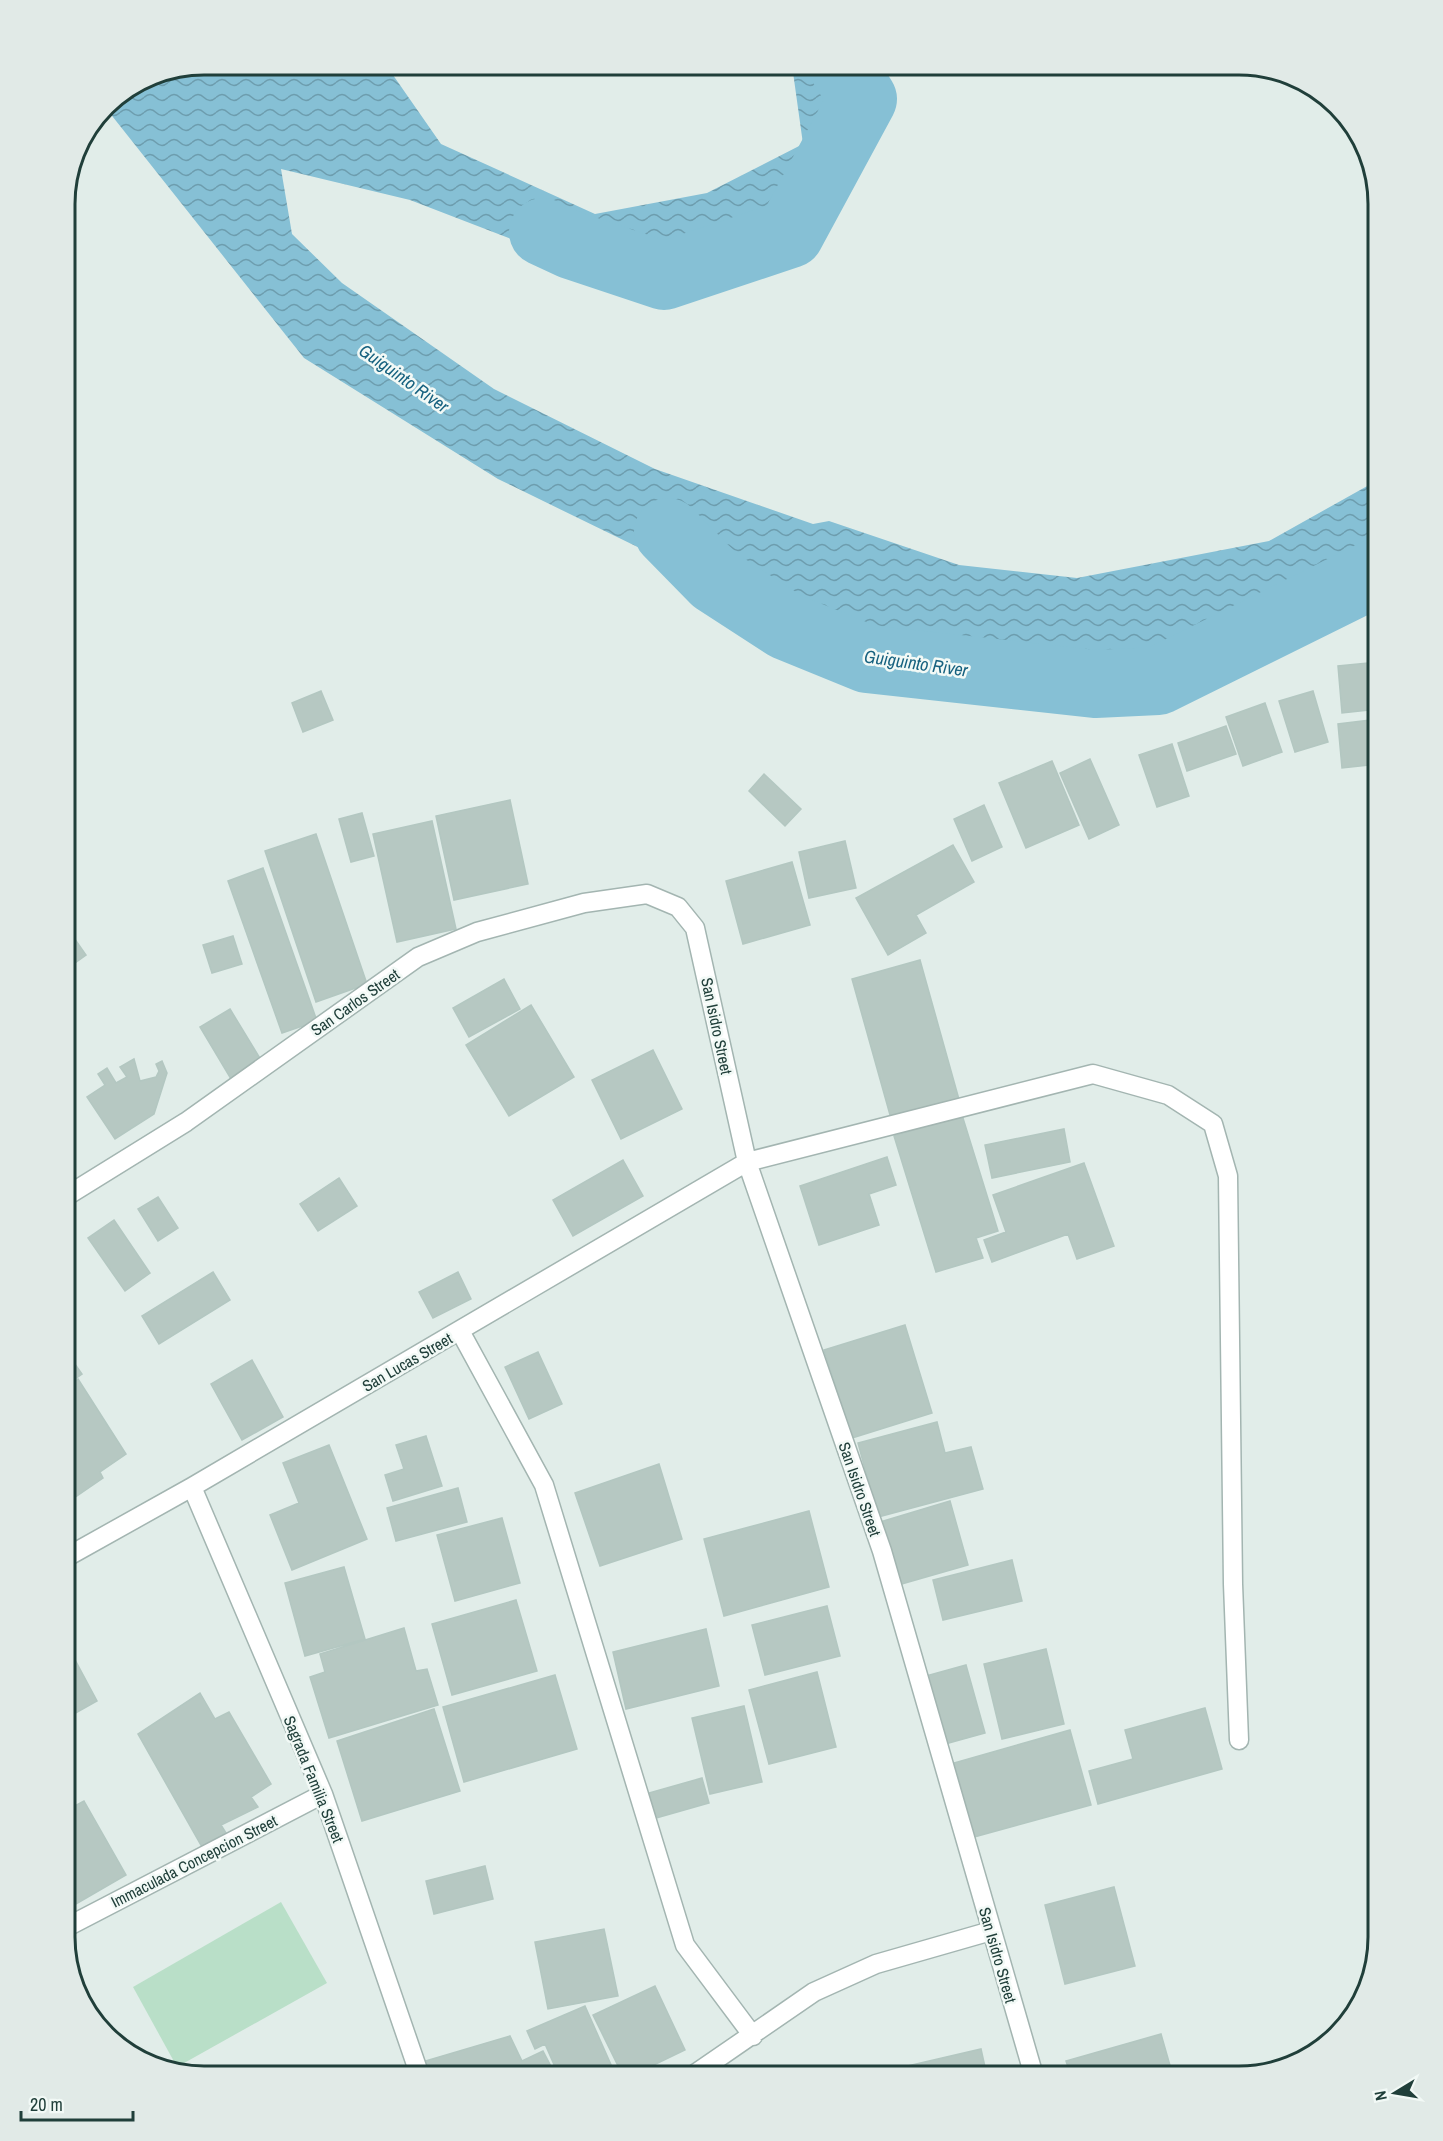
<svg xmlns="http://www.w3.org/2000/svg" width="1443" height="2141" viewBox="0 0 1443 2141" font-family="'Archivo Narrow',sans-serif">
	<defs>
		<pattern id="water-waves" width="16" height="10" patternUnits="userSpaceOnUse" patternTransform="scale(1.5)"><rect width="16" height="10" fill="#86c0d5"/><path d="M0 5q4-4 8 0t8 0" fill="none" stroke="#6d9dae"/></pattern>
	</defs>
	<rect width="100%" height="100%" fill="#e1ede9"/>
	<path fill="#b9dfc8" d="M281,1902l46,81 -150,84 -44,-80z"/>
	<path fill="url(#water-waves)" d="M204,65h182l55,79 154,70 112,-21 96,-49 -11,-79h58l-1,60 -37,76 -108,69 -138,-10 -156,-60 -129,-31 11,65 50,49 152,106 161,80 158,55 16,-3 130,44 118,13 192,-37 109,-61v96l-128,62 -129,32 -140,4 -251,-82 -232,-113 -194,-121 -199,-251 46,-32z"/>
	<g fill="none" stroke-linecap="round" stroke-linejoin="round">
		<path stroke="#86c0d5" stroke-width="68" d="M543,232l28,13 93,31 126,-42 73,-135 -21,-34
			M668,532l47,48 71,46 81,33 228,25 63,-3 220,-109"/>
	</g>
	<path fill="#b6c8c2" stroke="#b3c7c1" stroke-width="1.5" d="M1378,662v47l-36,4 -4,-47z
		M321,691l12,29 -30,12 -11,-29z
		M1313,691l15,51 -33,10 -16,-51z
		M1265,703l17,49 -39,14 -17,-49z
		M1378,719v45l-36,4 -4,-44z
		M1226,726l10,28 -49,17 -9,-28z
		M1172,744l17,52 -32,11 -18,-52z
		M1090,759l29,66 -30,14 -29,-66z
		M1052,761l27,64 -53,23 -27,-65z
		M764,774l37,35 -16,17 -36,-35z
		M510,800l18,84 -74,16 -18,-84z
		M984,805l18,42 -30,14 -18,-42z
		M362,813l12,43 -23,6 -12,-43z
		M432,821l24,108 -59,13 -24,-108z
		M316,834l51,150 -51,18 -51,-151z
		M845,841l11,47 -47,10 -10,-46z
		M953,845l21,37 -58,33 10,18 -38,22 -32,-57z
		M792,862l18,63 -67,19 -17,-63z
		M263,868l54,153 -35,12 -54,-152z
		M65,925l21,30 -21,15z
		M233,936l9,28 -30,9 -9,-28z
		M920,960l40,143 -68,19 -40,-143z
		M504,979l16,30 -51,28 -16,-29z
		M531,1005l43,72 -65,39 -43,-71z
		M230,1009l31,51 -30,19 -31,-52z
		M653,1050l29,59 -61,30 -29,-59z
		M134,1059l6,22 16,-4 3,-6 -3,-7 6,-3 5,12 -13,41 -39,25 -28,-42 18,-12 -7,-11 9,-6 9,15 11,-6 -7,-10z
		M962,1115l36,116 -22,7 7,20 -47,14 -42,-136z
		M1064,1129l6,33 -78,16 -7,-33z
		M887,1157l9,28 -27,9 10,31 -60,20 -19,-59z
		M623,1160l20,36 -70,40 -20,-36z
		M1084,1163l30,83 -37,13 -9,-25 -76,28 -8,-22 22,-8 -13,-37z
		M339,1178l18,28 -39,25 -18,-27z
		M158,1197l20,31 -20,13 -20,-32z
		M114,1220l36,53 -25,18 -37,-53z
		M213,1272l17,28 -71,44 -17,-28z
		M458,1272l13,27 -38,19 -14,-26z
		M905,1325l27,88 -80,25 -28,-88z
		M65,1350l17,24 -17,12z
		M538,1352l24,52 -33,15 -24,-52z
		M252,1360l31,57 -41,23 -31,-56z
		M78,1379l48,75 -26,18 3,6 -38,26v-116z
		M937,1422l8,31 26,-6 12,42 -105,28 -20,-74z
		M426,1436l16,50 -49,15 -8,-26 19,-6 -8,-24z
		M329,1445l38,94 -75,31 -22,-55 29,-12 -16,-40z
		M659,1464l23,75 -82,27 -25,-73z
		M458,1488l9,34 -71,19 -9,-33z
		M950,1501l18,64 -70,20 -18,-63z
		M809,1511l20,76 -105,29 -20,-77z
		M502,1518l18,65 -65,18 -18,-66z
		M1012,1560l10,41 -79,19 -10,-40z
		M344,1567l21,72 -60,17 -20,-73z
		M516,1600l21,71 -85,24 -20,-71z
		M827,1606l13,50 -75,19 -13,-50z
		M404,1628l12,43 11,-2 11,36 -109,33 -19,-61 15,-5 -5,-18z
		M706,1629l13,57 -93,23 -13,-57z
		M65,1641l32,60 -32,18z
		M1046,1649l18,75 -62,15 -18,-75z
		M966,1665l19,68 -40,11 -19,-68z
		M817,1672l19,75 -67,17 -20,-74z
		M555,1675l22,74 -113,33 -21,-75z
		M200,1693l15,26 14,-7 42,72 -20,13 7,10 -37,18 5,8 -24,14 -64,-113z
		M744,1706l18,76 -52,12 -18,-76z
		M1205,1708l17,61 -124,35 -9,-33 44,-12 -8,-29z
		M434,1709l26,82 -98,30 -25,-80z
		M1070,1730l21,75 -117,32 -20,-74z
		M702,1778l7,25 -53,15 -7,-25z
		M84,1801l42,74 -50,29 -11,-21v-44l10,-6 -10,-22z
		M485,1866l8,33 -59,15 -8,-33z
		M1114,1887l21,79 -70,18 -20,-79z
		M604,1929l14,67 -70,13 -13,-67z
		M655,1986l30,64 -54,26h-8l-30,-61z
		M585,2006l31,70h-57l-14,-32 -10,5 -8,-18z
		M1161,2034l12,42h-102l-5,-15z
		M510,2036l12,25 21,-10 13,25h-132l-2,-14z
		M981,2049l6,27h-96l-1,-6z"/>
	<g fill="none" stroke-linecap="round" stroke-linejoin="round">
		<defs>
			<path id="minor" d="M65,1197l121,-75 232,-165 59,-25 107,-29 63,-9 31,13 17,21 52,234 135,389 152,525
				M460,1331l84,154 141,460 68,91
				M192,1487l131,307 97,282
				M65,1558l127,-71 555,-325 346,-88 75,21 45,29 15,52 5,408 6,156
				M65,1928l258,-134
				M692,2076l122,-84 62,-28 115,-33"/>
		</defs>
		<use href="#minor" stroke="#a3b5b1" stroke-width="21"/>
		<use href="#minor" stroke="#fff" stroke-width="18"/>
	</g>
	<g text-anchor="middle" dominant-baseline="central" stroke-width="5" stroke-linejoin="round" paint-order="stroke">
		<g font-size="16" fill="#203f3a" stroke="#f2f9f6">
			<text transform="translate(355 1002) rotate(-35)">San Carlos Street</text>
			<text transform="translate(717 1026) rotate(78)">San Isidro Street</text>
			<text transform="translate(407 1362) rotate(-30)">San Lucas Street</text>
			<text transform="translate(860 1489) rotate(71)">San Isidro Street</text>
			<text transform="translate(314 1779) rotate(68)">Sagrada Familia Street</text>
			<text transform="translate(194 1861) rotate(-27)">Immaculada Concepcion Street</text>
			<text transform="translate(998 1955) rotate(74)">San Isidro Street</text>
		</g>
		<g font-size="18" font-style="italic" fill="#16617f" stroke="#f2f9f6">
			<text transform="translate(404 378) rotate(35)">Guiguinto River</text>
			<text transform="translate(916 663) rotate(8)">Guiguinto River</text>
		</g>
	</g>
	<path d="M0 0H1443V2141H0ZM204 75H1239A129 129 0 0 1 1368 204V1937A129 129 0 0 1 1239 2066H204A129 129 0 0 1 75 1937V204A129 129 0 0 1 204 75Z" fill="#e1eae7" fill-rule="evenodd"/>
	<path fill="none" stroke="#203f3a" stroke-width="3" d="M204 75H1239A129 129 0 0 1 1368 204V1937A129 129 0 0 1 1239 2066H204A129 129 0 0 1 75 1937V204A129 129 0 0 1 204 75Z"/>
	<g transform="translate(1395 2093) rotate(259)" stroke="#f2f9f6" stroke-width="4.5" paint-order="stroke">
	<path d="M0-4.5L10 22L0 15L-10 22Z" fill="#203f3a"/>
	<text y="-9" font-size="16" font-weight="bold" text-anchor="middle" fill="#203f3a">N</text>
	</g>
	<path d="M21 2111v9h112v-9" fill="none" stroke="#203f3a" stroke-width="3"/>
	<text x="30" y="2111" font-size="18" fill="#203f3a" stroke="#f2f9f6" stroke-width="4.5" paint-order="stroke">20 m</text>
</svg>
